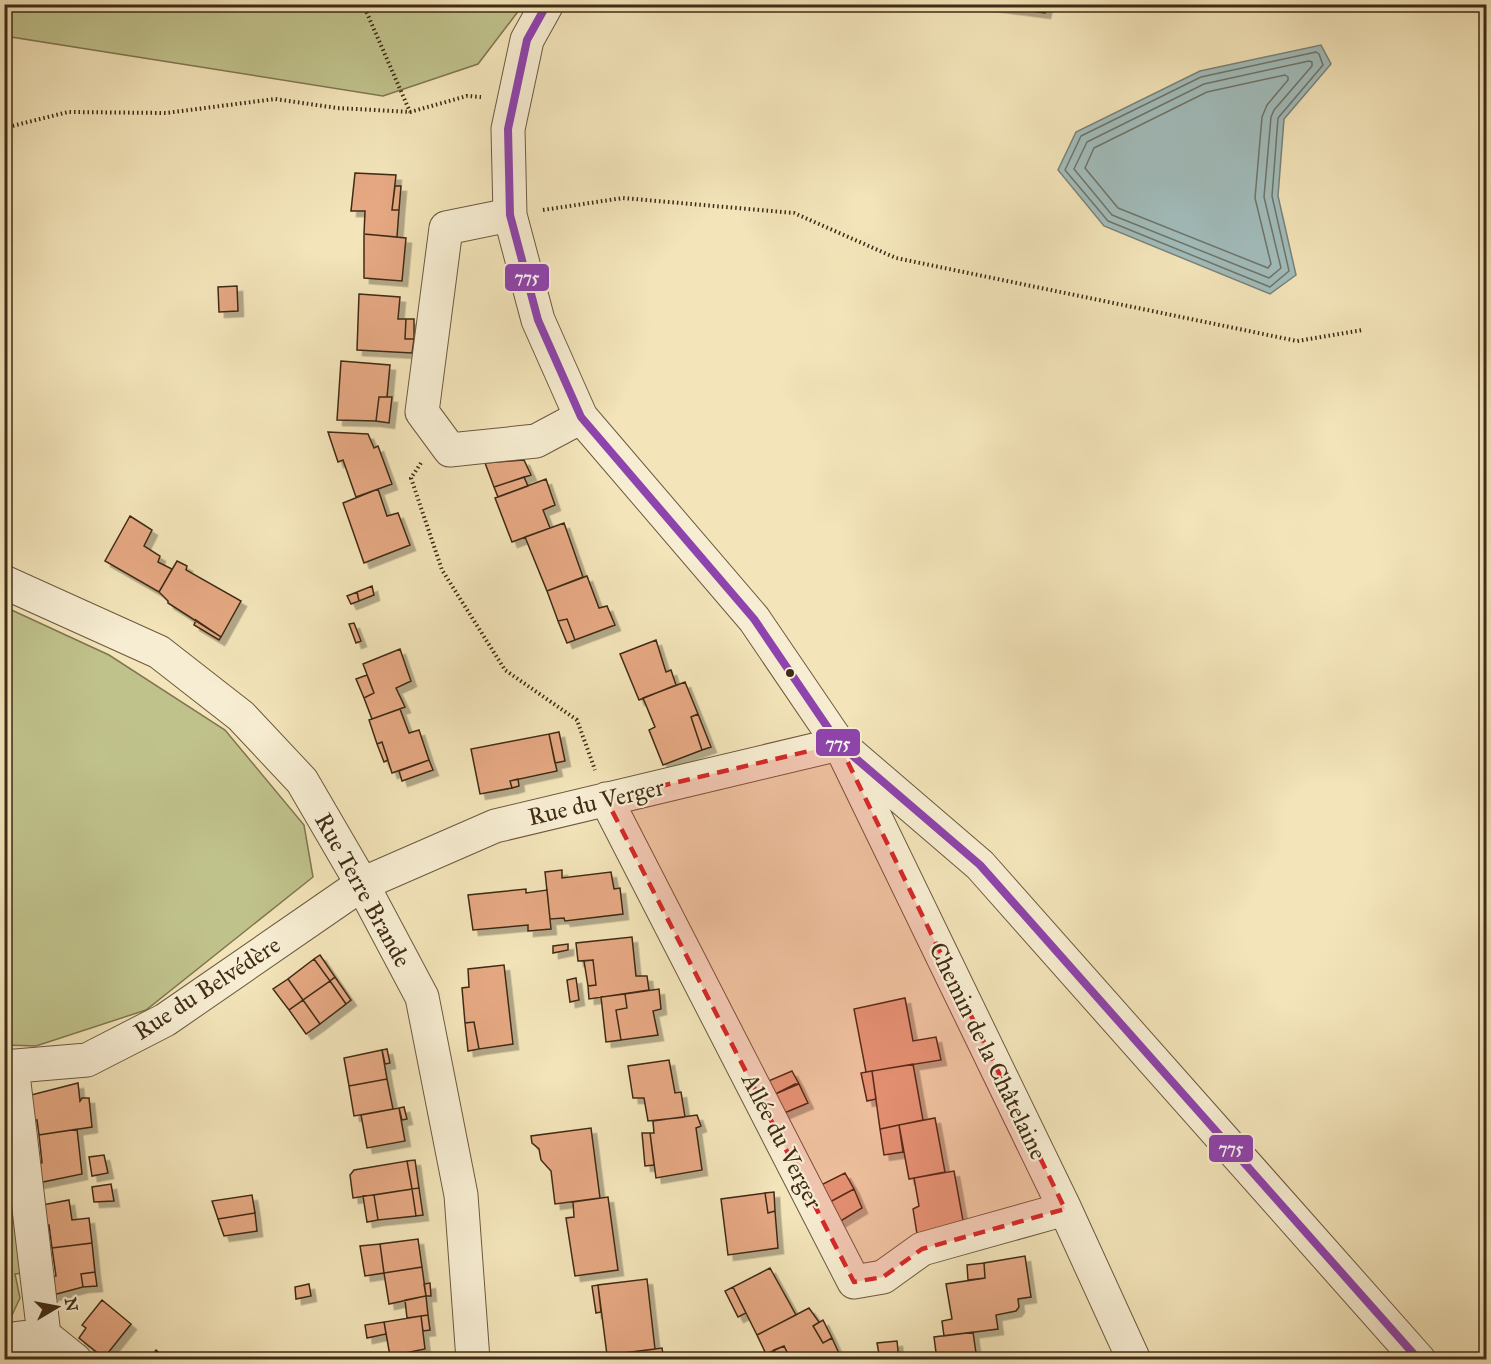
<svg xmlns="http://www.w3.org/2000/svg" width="1491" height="1364" viewBox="0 0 1491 1364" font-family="'IM FELL Great Primer',serif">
	<defs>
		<filter id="shadow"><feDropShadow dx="5.5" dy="5.5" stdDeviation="0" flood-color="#0004"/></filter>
	</defs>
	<rect width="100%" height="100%" fill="#f3e4b9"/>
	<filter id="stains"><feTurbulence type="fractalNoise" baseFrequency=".00333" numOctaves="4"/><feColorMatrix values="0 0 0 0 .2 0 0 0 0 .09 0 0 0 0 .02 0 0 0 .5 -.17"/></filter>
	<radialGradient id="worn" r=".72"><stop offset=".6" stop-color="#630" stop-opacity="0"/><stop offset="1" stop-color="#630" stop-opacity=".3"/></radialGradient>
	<path fill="#c0c28c" stroke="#807651" stroke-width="1.5" d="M4,5l1,-1 518,1 -45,59 -95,32 -378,-60z
		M5,607l104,48 116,75 79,95 9,52 -167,133 -110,36 -31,-1z
		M5,1214l18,5 8,53 -16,2 5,24 -15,32z"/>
	<path fill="#a1bcbb" stroke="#7a8279" stroke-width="1.5" d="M1321,45l10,19 -47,55 -6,77 18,79 -26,19 -166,-68 -46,-56 18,-38 124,-61z"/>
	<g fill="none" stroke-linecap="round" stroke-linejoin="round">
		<path stroke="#707468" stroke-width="1.5" d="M1316,52l3,2 4,11 -45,53 -6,78 17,75 -19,16 -162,-66 -43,-51 16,-34 120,-59z
			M1309,61l3,1v4l-38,44 -3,7 -7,80 17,71 -12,10 -157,-63 -38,-46 13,-27 117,-58z
			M1285,75l3,2v3l-21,25 -5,12 -7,81 16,66 -3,4 -150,-60 -33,-40 9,-20 113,-56z"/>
	</g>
	<path fill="#e5a882" stroke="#3f2b16" stroke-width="1.5" filter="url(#shadow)" d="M976,4h71l-2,9z
		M355,173l41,2 -4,35h7l-2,27 -33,-3 1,-23h-14z
		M395,186h6l-2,24h-7z
		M364,234l42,4 -4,43 -38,-3z
		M237,286l1,25 -19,1 -1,-25z
		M359,294l41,3 -2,22h8l-1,20h9l-2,14 -55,-3z
		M406,319h8v20h-9z
		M341,361l49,4 -3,32h-8l-3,24 -39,-1z
		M379,397h13l-3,26 -13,-2z
		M328,432l40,2 6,14 4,-2 14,38 -36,13 -13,-37 -5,2z
		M524,460l7,15 -37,12 -9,-24z
		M524,477l4,9 -30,11 -4,-10z
		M546,479l9,26 -12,5 7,18 -38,14 -17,-44z
		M378,489l9,27 11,-3 12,32 -46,18 -21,-60z
		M130,516l22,14 -8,16 16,10 -2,6 14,7 -13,23 -54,-31z
		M564,523l19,54 -36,14 -22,-54z
		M177,561l10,5 -1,4 55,31 -20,36 -53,-34v-2l-9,-9z
		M587,576l12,32 8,-2 8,19 -40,15 -8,-21 -9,2 -11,-30z
		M372,586l2,9 -15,6 -2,-9z
		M357,592l2,9 -8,3 -4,-8z
		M567,619l8,21 -8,3 -9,-22z
		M196,620l25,17 -2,3 -25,-15z
		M354,623l7,18 -5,2 -7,-19z
		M656,640l10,32 5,-2 5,15 -37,15 -19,-46z
		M400,649l11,32 -15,7 9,19 -33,12 -8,-21 10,-5 -11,-29z
		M367,675l7,18 -10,5 -8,-19z
		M685,682l13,32 -7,3 11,33 -39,15 -14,-35 6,-3 -12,-29z
		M400,709l9,24 10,-3 10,30 -37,13 -10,-31 -5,2 -8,-24z
		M698,714l13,33 -9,3 -11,-33z
		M559,732l6,29 -10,2 -6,-29z
		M549,734l8,37 -47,10 2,7 -32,6 -9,-45z
		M382,742l6,18 -4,2 -7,-18z
		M429,760l4,10 -31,11 -3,-10z
		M518,779l1,7 -7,2 -2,-7z
		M562,870v8l49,-6 3,17 6,-1 3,26 -58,7 -1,-3 -14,1 -5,-47z
		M526,889v4l21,-3 4,39 -23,2v-6l-55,5 -5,-35z
		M632,937l4,39h11l2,14 -60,9 -1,-13 8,-1 -3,-25 -15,1 -2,-18z
		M568,944v6l-15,3v-7z
		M320,955l15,22 -5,4 -16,-22z
		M314,959l16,22 -27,19 -15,-21z
		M593,960l3,25 -8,1 -4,-25z
		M504,965l9,79 -34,5 -5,-27 -9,1 -3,-35 7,-1 -1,-18z
		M335,977l16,23 -5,4 -16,-23z
		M576,978l3,22 -9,2 -3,-22z
		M288,979l15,21 -14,10 -16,-21z
		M330,981l16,23 -26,20 -17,-24z
		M659,989l2,20 -8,2 5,24 -37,5 -5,-30 11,-2 -2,-14z
		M625,994l2,14 -11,2 5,30 -15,2 -5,-45z
		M905,998l8,43 23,-4 5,23 -75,12 -12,-63z
		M303,1000l17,24 -14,10 -17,-24z
		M474,1022l5,27 -11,2 -3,-28z
		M387,1049l3,14 -5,1 -3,-14z
		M382,1050l5,29 -38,7 -5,-28z
		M669,1060l6,33 6,-1 4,25 -37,4 -4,-23h-11l-5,-32z
		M913,1064l10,56 -43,9 -8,-58z
		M792,1071l7,13 -26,11 -7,-13z
		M872,1071l4,28 -9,2 -6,-28z
		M387,1079l6,30 -39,7 -5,-30z
		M78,1083l2,18 2,-3h7l3,29 -53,8 -2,-15h-6l-4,-24z
		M795,1084h4l9,19 -26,11 -9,-19z
		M404,1107l3,12 -5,1 -3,-12z
		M399,1108l6,33 -38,7 -6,-33z
		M697,1115l4,11 -5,2 6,42 -46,8 -6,-45h4l-1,-12z
		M935,1118l10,54 -36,7 -10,-54z
		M899,1125l4,27 -19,3 -4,-26z
		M591,1128l9,70 -45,6 -4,-33 -10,-11 -2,-11 -7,-6 -1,-7z
		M77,1129l5,45 -44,9 -2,-19 6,-1 -3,-28z
		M642,1133h8l4,32 -9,1z
		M104,1155l4,18 -16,3 -3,-19z
		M415,1160l4,28 -7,1 -5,-28z
		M407,1161l5,28 -59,9 -3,-23 4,-5z
		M954,1171l10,55 -47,8 -4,-25 6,-3 -5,-28z
		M845,1173l9,16 -26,14 -9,-17z
		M111,1184l3,17 -20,1 -2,-15z
		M419,1188l4,27 -7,1 -4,-27z
		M412,1189l4,27 -38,4 -4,-25z
		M854,1189l8,19 -23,14 -11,-19z
		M774,1192l1,19 -7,2 -3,-20z
		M765,1193l3,20 7,-2 3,37 -50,7 -7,-56z
		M252,1195l3,18 -37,6 -6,-18z
		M374,1195l4,25 -11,2 -4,-26z
		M608,1197l10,73 -43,6 -9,-58 8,-1 -1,-15z
		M69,1200l3,20 17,-2 3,25 -40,5 -3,-23h-5l-2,-20z
		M255,1213l2,18 -33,5 -6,-17z
		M418,1239l4,28 -38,6 -4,-29z
		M92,1243l3,29 -14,2 2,13 -30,8 -2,-18 5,-1 -4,-28z
		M380,1244l4,29 -19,3 -5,-30z
		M1025,1256l6,41 -13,2 1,8 -3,4 -20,4 2,14 -54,7 -2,-15 10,-2 -6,-35 39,-6 -1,-15z
		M984,1263l1,15 -17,2 -1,-15z
		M422,1267l4,29 -37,8 -5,-31z
		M770,1268l26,47 -39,20 -24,-48z
		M95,1272l2,14 -14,1 -2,-13z
		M647,1279l8,70 -48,6 -9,-70z
		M430,1283l1,13h-5l-2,-12z
		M309,1284l2,12 -15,3 -1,-12z
		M598,1285l3,27 -5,1 -4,-27z
		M733,1287l13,26 -8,4 -13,-26z
		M426,1296l2,19 -21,3 -2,-18z
		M102,1300l29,24 -27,34 -25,-20 7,-10 -4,-3z
		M809,1308l10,14 -6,4 10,17 9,-5 10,22h-51l-7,-14 -18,8 -9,-19z
		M428,1315l2,15 -7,1 -2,-15z
		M421,1316l4,33 -35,7 -6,-34z
		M823,1320l9,18 -9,5 -10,-17z
		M384,1322l2,12 -19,4 -2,-13z
		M973,1332l4,28h-40l-3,-23z
		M897,1341l2,19h-19l-3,-17z
		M784,1346l7,14h-12l-5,-10z
		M662,1348l2,12h-53l-1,-5z
		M156,1350l12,10h-19z"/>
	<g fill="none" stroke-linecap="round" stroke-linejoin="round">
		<defs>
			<path id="minor" d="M547,4l-20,36 -19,89 2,86 28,105 43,97 173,202 85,125 141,121 439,495
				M510,215l-64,13 -24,184 28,38 86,-9 45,-24
				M4,582l155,70 82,64 61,65 60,103 60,113 39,198 12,165
				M845,755l220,454 69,151
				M606,799l248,483 29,-5 39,-28 143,-40
				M4,1067l83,-7 78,-40 197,-136 133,-58 344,-82
				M44,1335l31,25
				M4,1340l40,-5 -32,-269"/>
		</defs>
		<use href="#minor" stroke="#6c593f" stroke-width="35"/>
		<path stroke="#3f2b16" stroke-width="4" stroke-dasharray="1.5 3" stroke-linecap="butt" d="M363,4l47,108
			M4,128l64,-16 98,1 109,-14 62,9 73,4 57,-16 14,1
			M4,170l5,105 -5,44
			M543,210l80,-12 171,15 102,45 401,83 65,-11
			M421,463l-10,15 31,92 63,100 72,50 18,50"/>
		<use href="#minor" stroke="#f7edd2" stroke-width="33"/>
		<defs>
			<path id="bus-1" d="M547,4l-20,36 -19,89 2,86 28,105 43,97 173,202 85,125 141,121 439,495"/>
		</defs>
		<use href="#bus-1" stroke="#f7edd2" stroke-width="12"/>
		<use href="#bus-1" stroke="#8e44ad" stroke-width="8"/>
	</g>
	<path fill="#d62828" fill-opacity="0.2" stroke="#d62828" stroke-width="4.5" stroke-dasharray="12 8" stroke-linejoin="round" d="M839,744l226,465 -143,40 -39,28 -29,5 -248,-483z"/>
	<circle fill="#3f2b16" stroke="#f7edd2" stroke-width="2" cx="790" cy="673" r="5"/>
	<g text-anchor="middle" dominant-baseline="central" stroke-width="4.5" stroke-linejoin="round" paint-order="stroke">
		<g font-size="24" fill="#3f2b16" stroke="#f7edd2">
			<text transform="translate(596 802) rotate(-13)">Rue du Verger</text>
			<text transform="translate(363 890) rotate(61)">Rue Terre Brande</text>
			<text transform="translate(207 988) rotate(-33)">Rue du Belvédère</text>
			<text transform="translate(988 1051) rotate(64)">Chemin de la Châtelaine</text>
			<text transform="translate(782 1141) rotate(63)">Allée du Verger</text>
		</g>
	</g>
	<g stroke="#f7edd2" stroke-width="2">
		<rect x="504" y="263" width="46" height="29" rx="6" fill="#8e44ad"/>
		<rect x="815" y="728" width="46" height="29" rx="6" fill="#8e44ad"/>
		<rect x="1208" y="1134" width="46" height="29" rx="6" fill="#8e44ad"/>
	</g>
	<g font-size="16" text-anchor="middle" font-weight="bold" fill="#fff">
		<text x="527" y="283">775</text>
		<text x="838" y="749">775</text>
		<text x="1231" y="1154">775</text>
	</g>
	<rect width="1491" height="1364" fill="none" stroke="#f3e4b9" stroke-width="24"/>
	<rect x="6" y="6" width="1479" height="1352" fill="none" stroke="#3f2b16" stroke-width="3"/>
	<rect x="12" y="12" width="1467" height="1340" fill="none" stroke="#3f2b16" stroke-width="1.5"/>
	<g transform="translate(57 1307) rotate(80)" stroke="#f7edd2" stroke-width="4.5" paint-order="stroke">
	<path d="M0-4.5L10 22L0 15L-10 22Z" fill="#3f2b16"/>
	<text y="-9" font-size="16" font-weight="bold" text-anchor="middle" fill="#3f2b16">N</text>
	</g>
	<rect width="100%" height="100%" filter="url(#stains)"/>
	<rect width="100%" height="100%" fill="url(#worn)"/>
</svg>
